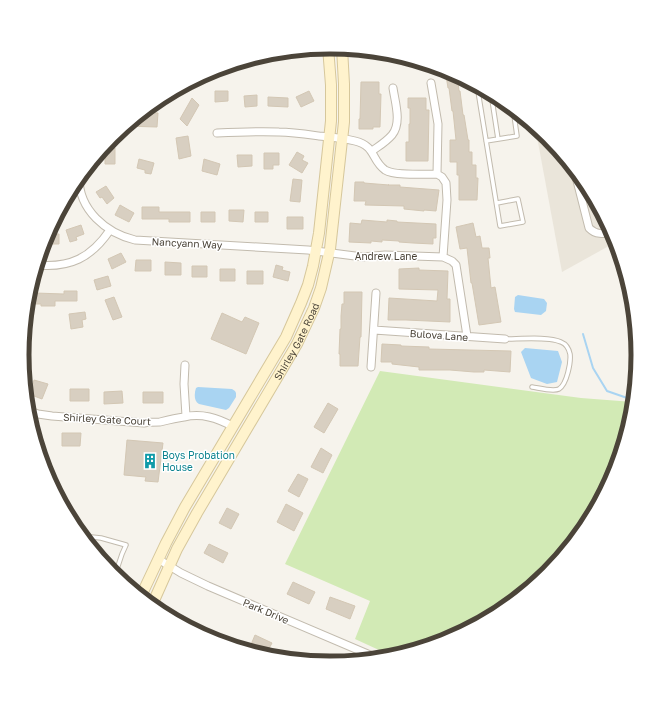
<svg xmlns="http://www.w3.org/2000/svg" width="660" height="709" viewBox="0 0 660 709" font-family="'Golos Text',sans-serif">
	<rect width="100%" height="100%" fill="#f6f3ec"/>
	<path fill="#eae5da" d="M535,126l13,11 38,47 29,53 1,5 -54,30z"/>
	<path fill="#d2eab5" d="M380,371l201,27 52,4 -1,13 -18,58 -28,53 -38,46 -47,39 -53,28 -56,17 -37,-17 15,-38 -85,-37z"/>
	<path fill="#a9d4f2" d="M518,295l26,4 3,4 -1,8 -5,4 -26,-3 -1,-3 1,-12z
		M525,348l33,3 4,11 -5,20 -10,2 -16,-6 -10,-26z
		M198,387l34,2 3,2 1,2v4l-7,11 -3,2 -27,-6c-5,-3 -5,-10 -3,-16z"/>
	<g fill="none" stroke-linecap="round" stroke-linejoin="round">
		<path stroke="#a9d4f2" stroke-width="2" d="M583,334l10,34 14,23 26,9"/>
	</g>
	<path fill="#d8cfc1" stroke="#d3c7b4" d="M445,69l12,6 2,16h1l3,24h1l4,25h1v12h3v13h4v13h2l-1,22h-18v-25h-2v-13h-7v-22h6l-3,-29h-1l-3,-23h-1z
		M361,82h18v12h2l-1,33h-7v2h-14v-10h1z
		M215,91h13v10l-13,1z
		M309,91l5,10 -13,6 -5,-10z
		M257,95v11l-12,1 -1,-11z
		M268,97l20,1v9l-20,-1z
		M192,98l7,7 -12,21 -7,-7z
		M408,98h18v12h3l-1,51h-22v-19h3v-18h1v-16h-2z
		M142,112l16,1 -1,14 -32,-1z
		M188,136l3,20 -12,3 -3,-21z
		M103,148h12v16h-10v-6h-2z
		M297,152l7,4 -2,4 6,3 -6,10 -13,-8z
		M264,153h15v12h-6v4h-9z
		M237,155h15v11l-14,1z
		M139,159l15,4 -3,11 -6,-1v-3l-8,-2z
		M204,159l16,5 -3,11 -15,-4z
		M293,179l9,1 -2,22 -10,-1z
		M355,182h9v1l25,2h-1h12v2l39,3 -3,21 -12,-1v1l-20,-2v-3l-39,-1 1,-4h-12z
		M106,186l8,12 -7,6 -5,-7 -2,1 -4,-6z
		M120,205l14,8 -5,9 -14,-7z
		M142,207h17v5h31v10h-21v-3h-27z
		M229,210h15l-1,12 -14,-1z
		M201,212h14v10h-14z
		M255,212h13v10h-13z
		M287,217h16v12h-16z
		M362,220l25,2v-2l10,1v1l39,2v14h-3v6l-20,-1 -14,-1v-1l-17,-1v2l-11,-1v2l-22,-1 1,-19 11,1z
		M473,223l3,14 4,-1 2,12h7l1,10h-2l3,30 4,-1 6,35 -22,3 -7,-42h-1l-4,-35 -7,1 -4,-22z
		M81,225l3,9 -8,3 1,3 -7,2 -4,-12z
		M47,234h12v10h-13z
		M121,253l5,9 -14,7 -4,-10z
		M136,260h15v11h-16z
		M165,262l16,1v12h-16z
		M276,265l7,2 -1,3 8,2 -2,9 -15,-4z
		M192,266h15v11h-15z
		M419,268v2l29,1 -1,28h3v23l-44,-2h-18l1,-22 48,3 1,-11 -39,-1v-20z
		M220,269h15v12h-15z
		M247,271h16v13h-16z
		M108,276l3,10 -14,4 -3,-10z
		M29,291h6v2l29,1v-3h13v10h-22v5h-14v-2h-14z
		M344,292h18l-1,45h-1l-2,29h-18v-12h-1l1,-25h1v-13l1,-12h2z
		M114,297l8,20 -9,3 -8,-20z
		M85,312l1,7 -4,1 1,7 -12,2 -2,-15z
		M222,313l20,9 3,-5 14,6 -13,31 -35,-15z
		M382,344l19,1v1l28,1v2l82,2 -1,21 -26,-2v2h-10l-24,-2h-31v-3l-27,-3v-2h-11z
		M34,380l14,4 -6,15 -16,-6 -1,-3 3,-8 5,2z
		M70,389h19v12h-19z
		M122,391l1,12 -19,1v-12z
		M143,392h20v11h-20z
		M328,403l10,6 -14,24 -10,-6z
		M62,433h19l-1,13h-18z
		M127,440l36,3 -5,39 -13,-1 1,-4 -22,-2z
		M321,448l11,7 -9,18 -12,-6z
		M298,474l10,5 -9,18 -11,-6z
		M286,504l17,9 -9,18 -17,-9z
		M227,508l12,6 -8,15 -12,-6z
		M209,544l19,9 -5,10 -19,-10z
		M293,582l22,10 -6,12 -22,-10z
		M330,597l25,9 -5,13 -24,-10z
		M255,635l17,8 -6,11 -16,-7z"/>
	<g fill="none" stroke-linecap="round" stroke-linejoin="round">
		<defs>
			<path id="lane" d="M477,85l23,141 23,-4 -5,-23 -21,4
				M491,93l7,46
				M486,141l31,-5 -4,-28
				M505,339c14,0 44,-3 56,3 5,2 8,7 9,12 1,8 -3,30 -11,35 -6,3 -20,-1 -27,-2
				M82,536l19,2 25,7 -4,9 -6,18 -3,1"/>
			<path id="street" d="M431,83l7,41 -1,50
				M217,133c21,-1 42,-2 62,-1 13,0 26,2 40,4 12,1 24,2 36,5 21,5 16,19 30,29 9,6 40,4 52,4l5,3 4,6 1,17 -4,57
				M372,151c7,-5 14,-9 20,-16 10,-12 3,-33 1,-47
				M574,169l15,59c7,7 14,6 23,4
				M79,178c0,32 27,55 56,62l173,10 55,7 22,-2 58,2 9,4 4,4 11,71
				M37,265c33,3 54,-7 73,-35
				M374,330l131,9
				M185,365l-1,19 2,32
				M371,367l5,-74
				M27,410l11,4 14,2 92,7c5,-1 10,-1 16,-1 8,-2 16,-4 24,-5 18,-4 33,1 48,9
				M158,559l23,14 27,13 169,72"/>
			<g id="secondary">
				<path d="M141,596l25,-53 19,-36 101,-170 15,-34 7,-18 5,-19 6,-33 12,-112v-36l-3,-38"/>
				<path id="s1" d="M152,605l25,-56 20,-36 100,-169 17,-36 7,-20 9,-39 14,-127v-38l-2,-36"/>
			</g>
		</defs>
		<use href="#lane" stroke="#c2bbae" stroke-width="5.5"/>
		<use href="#street" stroke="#c2bbae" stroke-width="9"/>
		<use href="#secondary" stroke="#d6c79b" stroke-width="12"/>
		<use href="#lane" stroke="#fff" stroke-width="3.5"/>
		<use href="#street" stroke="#fff" stroke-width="7"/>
		<use href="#secondary" stroke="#fff3cd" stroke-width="10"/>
	</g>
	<defs>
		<symbol id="building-bare" viewBox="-9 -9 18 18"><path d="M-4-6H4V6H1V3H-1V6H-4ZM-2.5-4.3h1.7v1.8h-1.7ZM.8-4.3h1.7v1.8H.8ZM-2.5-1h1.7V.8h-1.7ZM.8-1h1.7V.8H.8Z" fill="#0f9aa8" stroke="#fff" stroke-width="2.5" paint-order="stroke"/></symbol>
	</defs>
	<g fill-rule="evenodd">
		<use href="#building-bare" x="139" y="450" width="22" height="22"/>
	</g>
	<g text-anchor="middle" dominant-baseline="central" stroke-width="3" stroke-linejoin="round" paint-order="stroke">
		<g font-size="10" fill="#4b4439" stroke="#fff">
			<text transform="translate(187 243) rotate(3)">Nancyann Way</text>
			<text x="386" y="256">Andrew Lane</text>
			<text transform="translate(439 335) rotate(4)">Bulova Lane</text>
			<text stroke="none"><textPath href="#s1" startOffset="301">Shirley Gate Road</textPath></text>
			<text transform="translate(107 419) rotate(3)">Shirley Gate Court</text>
			<text transform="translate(266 611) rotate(23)">Park Drive</text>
		</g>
		<g font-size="10" fill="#0d838f" stroke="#fff" text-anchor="start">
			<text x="162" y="455">Boys Probation<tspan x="162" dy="12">House</tspan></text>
		</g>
	</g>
	<path d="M0 0H660V709H0ZM29 355a301 301 0 1 1 602 0a301 301 0 1 1-602 0Z" fill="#fff" fill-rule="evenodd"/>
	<path fill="none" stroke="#4b4439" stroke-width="5" d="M29 355a301 301 0 1 1 602 0a301 301 0 1 1-602 0Z"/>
</svg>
